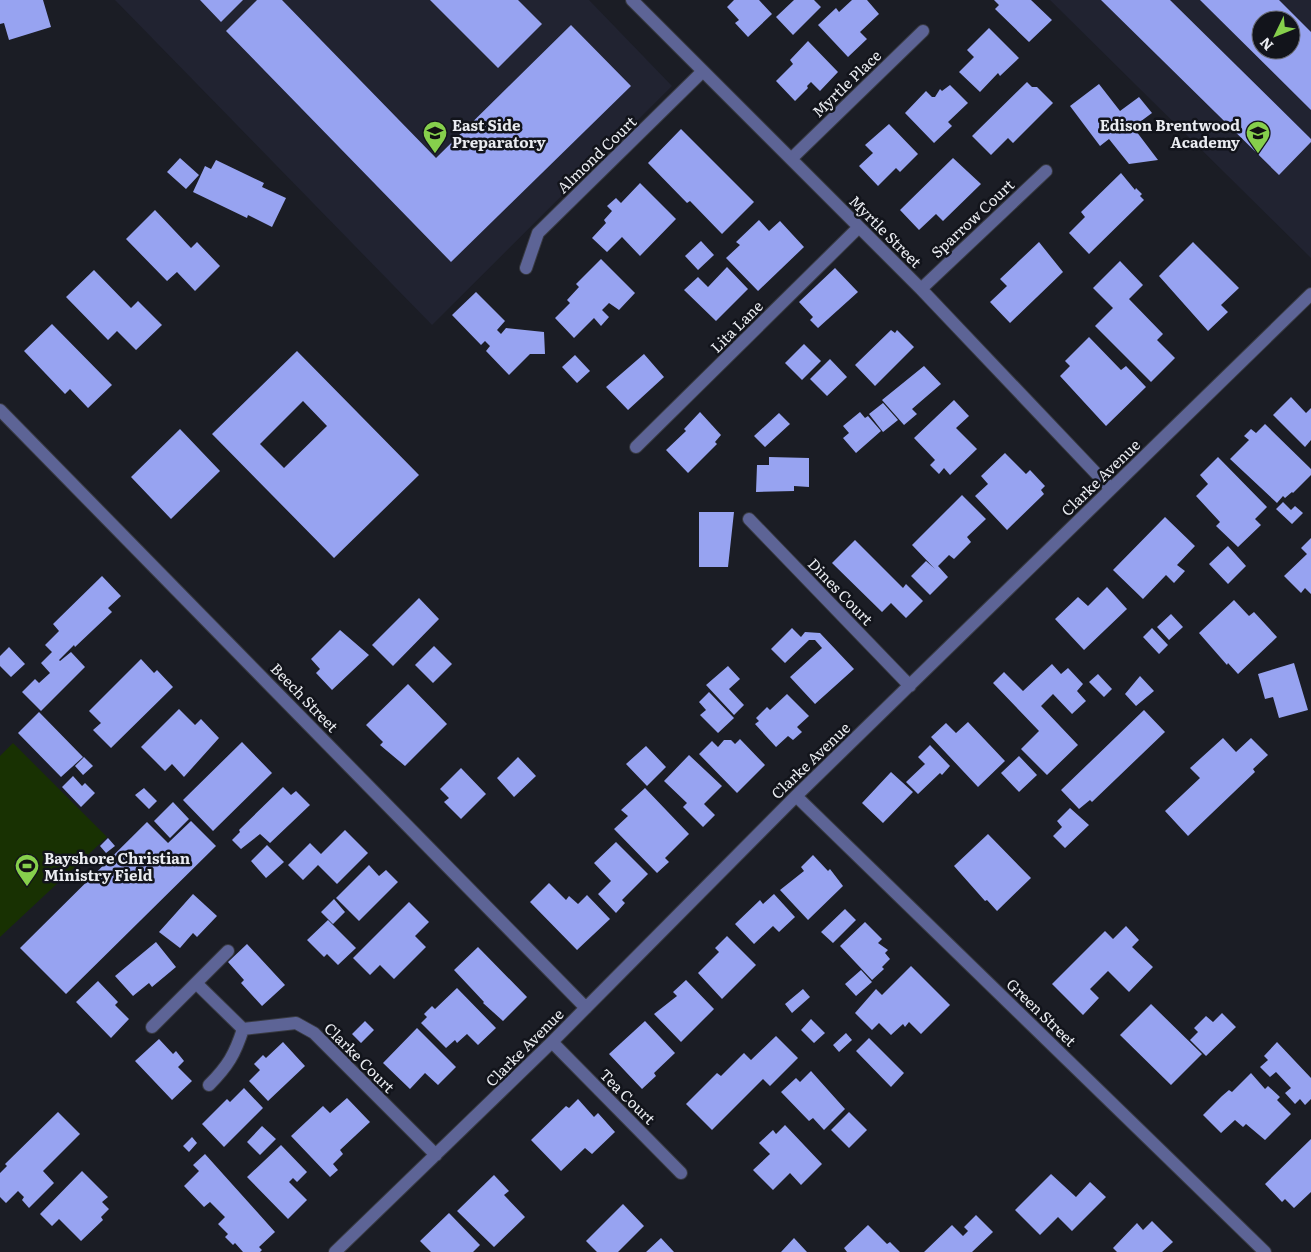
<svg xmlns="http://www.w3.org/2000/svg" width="1311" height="1252" viewBox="0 0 1311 1252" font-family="Literata,serif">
	<rect width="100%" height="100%" fill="#1b1d25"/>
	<path fill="#212331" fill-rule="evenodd" d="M115,0h474l83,86 -240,239z
		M1050,0h261v258zM1261,20h30v30h-30z"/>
	<path fill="#183102" d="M13,743l94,94 -107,100v-181z"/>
	<path fill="#97a3f1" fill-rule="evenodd" d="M0,0h43l8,27 -42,13 -5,-17 -4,1z
		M200,0h43l-22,22z
		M257,0h25l154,158 135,-133 60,61 -180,176 -225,-231z
		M430,0h88l24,24 -44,44z
		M734,0h25l13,14 -24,23 -13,-14 4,-3 -12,-13z
		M794,0h20l7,7 -28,28 -17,-18z
		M852,0h15l12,14 -19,18 7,7 -19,18 -30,-32 18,-17 3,4z
		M994,0h37l21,20 -23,22 -34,-33 4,-4z
		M1101,0h69l141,139v3l-32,33z
		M1200,0h79l32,32v78zM1261,20h30v30h-30z
		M989,28l30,30 -19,18 -2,-3 -18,19 -21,-20 15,-15 -7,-7z
		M808,41l30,31 -18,19 -9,-9 -4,4 1,2 -13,13 -19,-20 17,-17 -3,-4z
		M1027,82l5,5h5l16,16 -40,40 -5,-5 -17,17 -19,-19z
		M1099,84l21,27 19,-14 13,16 -19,14 25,33 -29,4 -20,-25 -9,7 -30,-40z
		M950,85l18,18 -20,19 4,4 -18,17 -29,-30 21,-22 6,6h3l5,-8 2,2z
		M889,124l29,30 -18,18 -4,-4 -18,18 -19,-20 14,-13 -8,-8z
		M681,129l73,73 -32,32 -32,-33 -3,2 -39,-40z
		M180,158l19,17 -13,14 -19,-17z
		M953,158l28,26 -38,37 -7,-7 -17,16 -19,-20z
		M216,160l48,23 -2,4 24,11 -14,29 -24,-12 -1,3 -54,-26 12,-26 6,3z
		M1121,173l14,17 1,-2 6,6 -2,2 4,4 -55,54 -20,-21 16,-16 -4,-5z
		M640,183l36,36 -36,37 -18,-19 -15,15 -15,-14 14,-15 -2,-3 8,-9 -5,-5 9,-8 5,5z
		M155,210l36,38 6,-6 23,24 -25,25 -18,-19 -10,9 -41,-42z
		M759,220l10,11 11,-10 24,26 -46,44 -32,-33 14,-13 -4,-3z
		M701,241l13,14 -16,15 -13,-14z
		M1039,242l24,30 -53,51 -20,-21 17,-16 -7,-7z
		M1193,242l46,46 -18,17 7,7 -20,19 -49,-55z
		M601,259l34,34 -16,17 -10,-7 -7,7 7,7 -8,9 -7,-8 -20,20 -19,-20 15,-15 -3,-3 12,-13 -3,-3z
		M1120,261l23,24 -14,14 34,35 -6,6 18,18 -24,24 -56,-56 18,-18 -20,-20z
		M727,267l21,22 -32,32 -32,-31 14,-13 10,10z
		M835,268l23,24 -40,36 -8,-8 3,-3 -14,-15z
		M94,270l37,38 7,-7 24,24 -26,25 -19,-19 -9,9 -42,-43z
		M476,292l29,29 -8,9 4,4 5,-6 38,4 1,22h-15l-21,21 -23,-24 4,-5 -5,-5 -4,4 -29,-30z
		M52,324l60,61 -24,23 -18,-19 -5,5 -41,-43z
		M891,330l4,3 2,-3 17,17 -39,39 -20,-21z
		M1089,337l32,33 5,-4 20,21 -40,39 -46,-50 10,-10 -5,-5z
		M804,344l17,17 -19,19 -17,-17z
		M297,351l122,124 -85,83 -122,-124zM303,401l24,25 -43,42 -24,-24z
		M644,354l20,23 -36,33 -22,-23z
		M575,355l15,16 -13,12 -15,-16z
		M830,359l17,18 -20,19 -17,-17z
		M924,366l17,18 -29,25 5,5 -13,11 -22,-25z
		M1291,397l15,16 5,-5v32l-6,7 -32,-32z
		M954,400l15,16 -13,12 21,21 -27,26 -6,-7 -5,6 -9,-9 5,-5 -21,-22z
		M883,403l15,17 -15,12 -14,-18z
		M700,412l21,23 -6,7 2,2 -29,29 -22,-23 20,-19 -2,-2z
		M860,412l5,6 3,-2 13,15 -25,22 -13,-15 6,-5 -6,-7z
		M779,413l11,11 -25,23 -11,-11z
		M1265,424l46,45v6l-18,18 -1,-1 -7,6 -2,-2 -6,7 -47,-44 19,-19 -5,-4 7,-7 5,4z
		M180,429l40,42 -49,48 -40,-42z
		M1005,453l21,21 4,-4 15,16 -4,4 3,4 -37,36 -32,-34 13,-12 -7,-8z
		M769,457l40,1v29l-15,-1v5l-38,1 1,-27h12z
		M1218,457l49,50 -12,12 6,6 -23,22 -22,-21 4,-4 -24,-26 12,-12 -8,-9z
		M962,495l24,24 -19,18 4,5 -17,17 -5,-4 -11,11 10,11 -18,18 -19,-19 15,-15 9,8 -23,-24z
		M1283,502l8,8 4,-4 8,7 -11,11 -16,-15z
		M699,512h35l-6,55h-29z
		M1165,517l30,29 -18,19 8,6 -11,12 -8,-8 -23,24 -30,-29z
		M1311,538v56l-6,-6 -4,5 -17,-17 23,-22 -6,-6z
		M855,540l48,48 3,-4 17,17 -17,17 -15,-15 -9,9 -50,-49z
		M1228,546l18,20 -18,18 -19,-20z
		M102,576l19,20 -13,12 4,4 -37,35 -1,-2 -15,15 1,1 11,-9 14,15 -44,44 -19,-19 13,-13 4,4 11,-10 -9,-10 11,-11 -7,-7 14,-14 -6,-7z
		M1107,587l20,22 -43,41 -29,-31 23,-22 10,9z
		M419,598l20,21 -46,47 -21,-21z
		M1234,600l15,16 5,-4 23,25 -39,37 -10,-11 -1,2 -28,-32z
		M1171,614l12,13 -14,13 -12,-13z
		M792,628l9,9 4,-5 15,1 34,36 -39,35 -25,-27 32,-29 -7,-8h-6l-24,23 -14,-14z
		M1152,628l16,17 -9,9 -16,-17z
		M340,630l29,25 -37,35 -16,-17 4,-4 -9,-10z
		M434,646l18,18 -19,19 -18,-18z
		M9,647l16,17 -14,13 -11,-11v-10z
		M141,659l13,14 3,-3 16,17 -62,61 -18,-18 8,-7 -12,-12z
		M1294,663l14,47 -29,8 -6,-21 -8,2 -7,-25z
		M1052,664l9,10 7,-6 15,16 -6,7 9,10 -14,13 -19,-20 -12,12 37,39 -31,30 -26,-26 18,-18 -46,-48 11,-11 19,19z
		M728,666l12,13 -11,10 15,16 -10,10 -28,-30z
		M1098,674l14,15 -8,8 -15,-15z
		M1140,676l14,15 -18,15 -11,-12z
		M408,684l39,40 -42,42 -25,-21 3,-3 -17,-17z
		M709,692l25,26 -16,15 -18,-18 6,-5 -7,-8z
		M787,694l22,22 -12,11 5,5 -9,8 -5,-4 -12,11 -21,-23 4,-3 -3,-3 11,-11 3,3z
		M179,709l16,16 6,-6 18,19 -35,39 -12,-13 -7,7 -24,-24z
		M1144,710l21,22 -73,70 -2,-2 -11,9 -18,-19z
		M39,712l44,45 -22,20 -43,-44z
		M968,722l37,39 -27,26 -47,-50 15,-14 10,10z
		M1223,738l13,14 15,-14 17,17 -15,14 2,3 -67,64 -23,-25 35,-33 -10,-10z
		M740,739l25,26 -28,28 -38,-39 13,-13 6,6 6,-7h7l4,4z
		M242,742l30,31 -59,58 -30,-31z
		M930,745l20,21 -8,9 -2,-2 -22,21 -12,-12 19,-18 -7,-7z
		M646,746l20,21 -19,19 -21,-22z
		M689,755l33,31 -18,18 11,11 -12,12 -20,-20 4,-4 -23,-22z
		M1019,756l18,19 -18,17 -18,-19z
		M84,757l9,9 -10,9 -8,-9z
		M518,757l18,19 -22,21 -17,-19z
		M461,768l25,26 -25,25 -17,-17 5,-4 -9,-9z
		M891,772l22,20 -30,31 -21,-20z
		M73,776l9,10 3,-3 10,10 -14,14 -19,-20z
		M283,787l8,8 5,-4 14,14 -40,38 -10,-9 -19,15 -9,-9 8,-8 -1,-2z
		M144,788l13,13 -8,8 -14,-14z
		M645,788l44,46 -24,24 4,4 -12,11 -43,-44 14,-13 -7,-6z
		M173,802l16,17 -19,19 -16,-17z
		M1070,808l19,17 -24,23 -12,-12 9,-9 -5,-6z
		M191,821l25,25 -150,148 -46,-46 127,-126 21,21z
		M345,830l23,23 -31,31 -19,-19 -15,15 -15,-15 22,-22 11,11z
		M988,834l43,44 -34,33 -10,-11 -2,1 -31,-35z
		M108,838l7,8 -9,7 -6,-7z
		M616,842l32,32 -26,26 3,3 -9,10 -18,-19 13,-13 -17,-18z
		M267,845l17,17 -18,16 -15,-17z
		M813,855l15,16 2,-2 13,17 -35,34 -28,-30 24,-19 -3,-4z
		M369,865l10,11 7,-6 12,12 -39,39 -23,-23z
		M549,883l17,17 3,-4 9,8 9,-9 23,24 -33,31 -47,-48z
		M193,894l24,22 -20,21 -4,-4 -13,15 -21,-16z
		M774,894l21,23 -16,15 -6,-6 -19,18 -19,-20 25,-24 3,4z
		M334,899l11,13 -12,12 -12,-12z
		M409,902l20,20 -14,14 11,11 -32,32 -14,-14 -10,10 -17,-17z
		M845,909l11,11 -23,23 -12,-11z
		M328,920l28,28 -18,17 -11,-11 -3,3 -17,-17z
		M865,922l17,17 -4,4 10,7 -3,3 5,6 -8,8 2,2 -12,11 -32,-34z
		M1126,926l13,14 -7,7 21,20 -24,25 -21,-21 -18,18 9,9 -16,17 -31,-31 53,-53 8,8z
		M727,936l29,29 -34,34 -24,-26 21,-21 -4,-4z
		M156,942l20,25 -24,20 -3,-4 -16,13 -18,-20z
		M247,944l38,41 -23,21 -21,-23 3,-3 -16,-18z
		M478,947l49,50 -24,24 -20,-18 1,-1 -30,-32z
		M911,966l39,39 -29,29 -12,-12 -4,5 -2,-3 -12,11 -12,-12 -7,7 -17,-17 21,-24 6,6z
		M861,970l11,12 -16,14 -11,-12z
		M686,980l28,29 -33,33 -27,-28 23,-18 -4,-4z
		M98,981l20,21 -3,3 14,14 -18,19 -35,-36z
		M457,988l39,40 -18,17 -11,-11 -10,9 -2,-3 -9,8 -25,-25 6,-6 -3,-3 8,-8 3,3z
		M803,989l7,8 -18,16 -7,-9z
		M1151,1004l51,50 -31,31 -51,-50z
		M1222,1013l14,14 -30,29 -16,-16 8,-8 -4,-4 12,-12 7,6z
		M811,1019l14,14 -11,10 -13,-13z
		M365,1021l9,9 -13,13 -9,-9z
		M645,1021l30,32 -21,20 2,3 -14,13 -33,-35z
		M417,1028l39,39 -18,18 -13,-12 -15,16 -27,-26z
		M846,1033l6,7 -13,12 -6,-7z
		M776,1036l22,22 -28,28 -7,-7 -51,51 -26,-26 31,-31 4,3 23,-23 7,7z
		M869,1038l35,35 -13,14 -35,-36z
		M159,1039l14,15 3,-3 8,10 -6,6 14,14 -20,19 -37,-39z
		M283,1042l22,24 -37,35 -19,-20 11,-11 -6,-6 9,-9 3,3z
		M1277,1042l34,36v21l-6,6 -5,-6 -5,5 -10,-11 6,-5 -15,-16 -6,5 -10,-10 8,-7 -4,-4z
		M811,1071l34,38 -21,21 -11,-12 -4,3 -28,-29 15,-14 4,4z
		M1251,1073l14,16 3,-3 12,11 -3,3 14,14 -26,26 -19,-16 -3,3 -8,-7 -14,13 -18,-18 19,-19 7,-6 3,2z
		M244,1088l19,20 -39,39 -22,-23 25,-25 3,3z
		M347,1098l23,24 -30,28 3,4 -10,10 5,6 -8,7 -39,-41 32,-30 7,7z
		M578,1099l16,18 4,-4 17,19 -23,22 -7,-6 -24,23 -30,-31 35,-34 3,2z
		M58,1112l22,22 -37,37 11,12 -25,25 -7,-8 2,-3 -6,-6 -12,12 -6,-6v-24l7,-7 -2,-2z
		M849,1112l18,18 -18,18 -18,-18z
		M785,1125l37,39 -21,21 -11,-12 -17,17 -20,-20 17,-16 -11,-11 14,-13 3,4z
		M262,1126l14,13 -16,16 -13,-13z
		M192,1137l5,6 -8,9 -6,-6z
		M1311,1139v53l-17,16 -9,-9 -3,3 -17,-18z
		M281,1145l26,27 -10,10 -4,-4 -4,4 18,18 -19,19 -41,-42z
		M205,1154l70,78 -16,15 3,3 -2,2h-17l-8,-9 -2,2 -8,-8 3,-3 -10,-10 7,-7 -15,-15 -6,5 -20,-21 15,-15 -6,-6z
		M82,1171l26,26 -6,5 7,7 -8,8 2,3 -22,21 -22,-22 -7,7 -12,-12z
		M1051,1174l25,23 14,-15 16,15 -34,34 -14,-14 -18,18 -25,-25z
		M494,1175l15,16 -5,4 21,22 -31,30 -37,-36z
		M623,1204l21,22 -26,26h-21l-11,-11z
		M449,1213l31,32 -7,7h-42l-11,-11z
		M976,1215l17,17 -21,20h-48l28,-27 11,11 5,-5 -4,-4z
		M1152,1221l21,21 -11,10h-45l-4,-4 24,-25 6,7z
		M868,1225l19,19 3,-2 10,10h-53l-3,-4z
		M661,1238l13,14h-28z
		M794,1238l13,14h-26z"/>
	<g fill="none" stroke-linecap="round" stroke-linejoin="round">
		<defs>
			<path id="street" d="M632,0l289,289 190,200
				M791,159l132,-128
				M526,268l12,-35 164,-161
				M921,289l125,-118
				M0,410l586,598
				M636,447l223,-220
				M749,519l161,167
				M796,796l469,456
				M196,983l47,46 53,-6 18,10 122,122
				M152,1027l76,-76
				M552,1042l129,131
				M209,1085c19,-19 26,-31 34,-56
				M335,1252l217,-210 244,-246 515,-502"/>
		</defs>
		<use href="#street" stroke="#383a42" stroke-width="14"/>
		<use href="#street" stroke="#5d6496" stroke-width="12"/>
	</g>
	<defs>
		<symbol id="school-pin" viewBox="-11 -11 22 30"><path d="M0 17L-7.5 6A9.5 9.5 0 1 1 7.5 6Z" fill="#86cf4c" stroke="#12141b"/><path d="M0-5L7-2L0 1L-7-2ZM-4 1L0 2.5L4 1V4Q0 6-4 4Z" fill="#111"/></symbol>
		<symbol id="stadium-pin" viewBox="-11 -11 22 30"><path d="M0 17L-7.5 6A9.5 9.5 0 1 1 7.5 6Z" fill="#86cf4c" stroke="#12141b"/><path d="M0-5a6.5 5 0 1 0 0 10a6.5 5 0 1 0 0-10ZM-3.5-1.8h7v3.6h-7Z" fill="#111"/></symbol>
	</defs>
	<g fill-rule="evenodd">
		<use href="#school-pin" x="421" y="119" width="28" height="38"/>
		<use href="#school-pin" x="1244" y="119" width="28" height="38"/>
		<use href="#stadium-pin" x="13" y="852" width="28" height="38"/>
	</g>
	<g text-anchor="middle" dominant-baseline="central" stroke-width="5" stroke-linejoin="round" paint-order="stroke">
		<g font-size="15" fill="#eaecf1" stroke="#12141b">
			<text transform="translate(846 83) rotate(-44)">Myrtle Place</text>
			<text transform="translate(596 154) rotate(-44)">Almond Court</text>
			<text transform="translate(972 218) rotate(-43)">Sparrow Court</text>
			<text transform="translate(886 231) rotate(45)">Myrtle Street</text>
			<text transform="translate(736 326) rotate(-45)">Lita Lane</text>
			<text transform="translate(1100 477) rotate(-44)">Clarke Avenue</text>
			<text transform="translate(841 591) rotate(46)">Dines Court</text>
			<text transform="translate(305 697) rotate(46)">Beech Street</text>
			<text transform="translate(810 760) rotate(-44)">Clarke Avenue</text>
			<text transform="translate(1042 1012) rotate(44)">Green Street</text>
			<text transform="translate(524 1047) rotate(-45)">Clarke Avenue</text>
			<text transform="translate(360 1057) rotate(45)">Clarke Court</text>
			<text transform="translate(628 1096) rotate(45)">Tea Court</text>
		</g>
		<g font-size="15" font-weight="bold" fill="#eaecf1" stroke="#12141b" text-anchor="start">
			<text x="452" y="124">East Side<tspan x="452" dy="17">Preparatory</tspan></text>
			<text x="1240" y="124" text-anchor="end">Edison Brentwood<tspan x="1240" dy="17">Academy</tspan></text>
			<text x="44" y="857">Bayshore Christian<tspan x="44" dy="17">Ministry Field</tspan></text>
		</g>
	</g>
	<g transform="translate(1276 35) rotate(227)"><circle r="24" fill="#12141b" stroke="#686a71"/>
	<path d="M0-4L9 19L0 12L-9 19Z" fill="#86cf4c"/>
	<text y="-8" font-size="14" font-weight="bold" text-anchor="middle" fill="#eaecf1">N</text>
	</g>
</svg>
